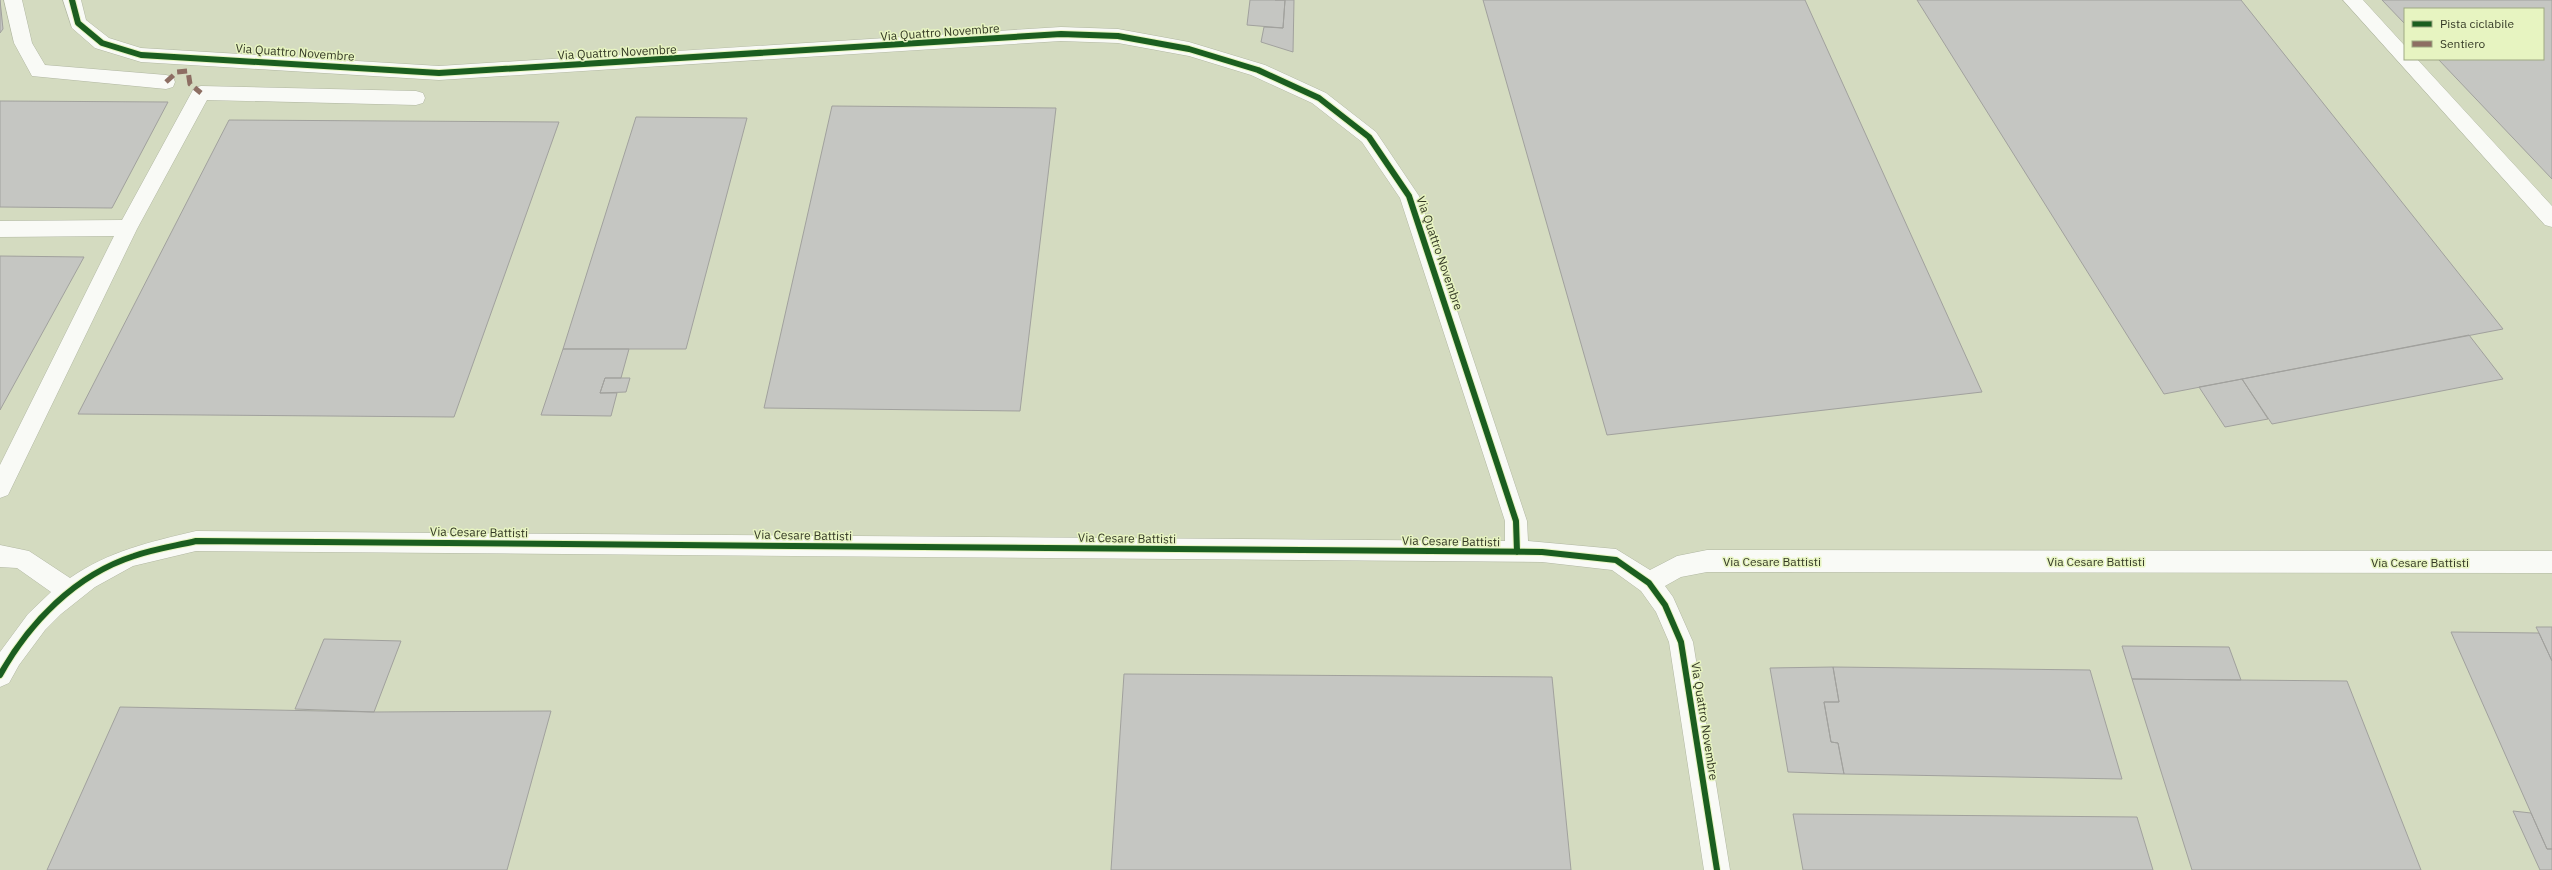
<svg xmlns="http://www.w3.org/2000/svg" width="2552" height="870" viewBox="0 0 2552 870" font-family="'IBM Plex Sans',sans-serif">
	<rect width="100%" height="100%" fill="#d4dbc0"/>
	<path fill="#c5c6c2" stroke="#a1a19d" d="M0,0l3,29 -3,4z
		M1250,0h35l-2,28 -36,-3z
		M1275,0h19l-1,52 -32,-10 3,-15 19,1 2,-28z
		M1483,0h322l177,392 -375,43z
		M1917,0h324l262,329 -339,65z
		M2382,0h170v179l-114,-120h105v-50h-138v15z
		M0,101l168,1 -56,106 -112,-1z
		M832,106l224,2 -36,303 -256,-3z
		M636,117l111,1 -61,231h-123z
		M229,120l330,2 -105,295 -376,-3z
		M0,256l84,1 -84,153z
		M2469,335l34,44 -231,45 -30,-45z
		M563,349h66l-8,29h-16l-5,15h17l-6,23 -70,-1z
		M605,378h25l-4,14 -26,1z
		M2242,379l26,40 -43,8 -26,-40z
		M2536,627h16v34l-13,-28z
		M2451,632l88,1 13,28v188h-5z
		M324,639l77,2 -27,71 -79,-3z
		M2122,646l107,1 12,33 -109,-1z
		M1833,667l6,35h-15l7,40 7,1 6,31 -56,-2 -18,-104z
		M1833,667l257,3 32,109 -278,-5 -6,-31 -7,-1 -7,-40h15z
		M1124,674l428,3 19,193h-460z
		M2132,679l215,2 74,189h-229z
		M120,707l254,5 177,-1 -44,159h-460z
		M2513,811l18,2 16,36h5v21h-12z
		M1793,814l344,3 16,53h-350z"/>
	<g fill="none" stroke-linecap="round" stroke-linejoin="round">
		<defs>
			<path id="minor" d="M4,0h18l10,43 13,22 121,10 7,2 2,5 -2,5 -7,2 -134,-13 -18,-33z
				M63,0h18l5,20 23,18 32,10 298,18 622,-39 57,2 71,13 76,23 61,28 50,39 43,64 108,325 1,20 88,8 34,21 27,-14 30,-6 845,1v22l-845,-1 -26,5 -16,9 8,11 20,45 37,228h-26l-35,-228 -13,-30 -15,-21 -29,-21 -70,-8 -1346,-11 -63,15 -38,21 -34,27 -16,16 -26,35 -10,18 -9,4v-35l28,-38 23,-22 -34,-24 -17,-1v-22l29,6 41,27c39,-27 80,-36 126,-47l1309,10v-20l-105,-323 -38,-56 -50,-39 -61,-28 -62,-19 -71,-13 -57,-2 -622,39 -298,-18 -46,-14 -23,-20z
				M2343,0h20l42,46v13h12l135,147v21l-7,-2z
				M201,86l215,5 7,2 2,5 -2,5 -7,2 -209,-5 -70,129 -129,266 -8,3v-33l114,-229 -114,1v-16l122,-1 72,-132z"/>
		</defs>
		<use href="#minor" stroke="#b1b7a2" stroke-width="1"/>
		<use href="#minor" fill="#f9faf6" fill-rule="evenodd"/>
		<path stroke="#8d6e63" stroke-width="5" stroke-dasharray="10 5" stroke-linecap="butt" d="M166,82l11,-10 11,-1 2,13 11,9"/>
		<defs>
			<path id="cycleway" d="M72,0l6,23 24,20 39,12 298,18 622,-39 57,2 71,13 69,21 61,28 50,39 40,59 107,325 1,31
				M0,675c29,-52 75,-100 134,-119 20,-7 41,-10 62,-15l1346,11 74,8 33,23 16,22 16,37 36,228"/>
		</defs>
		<use href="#cycleway" stroke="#e7f4c1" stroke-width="8"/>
		<use href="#cycleway" stroke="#1b5e20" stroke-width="6"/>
	</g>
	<g text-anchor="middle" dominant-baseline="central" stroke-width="3" stroke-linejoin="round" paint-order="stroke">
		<g font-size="12" fill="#343925" stroke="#e7f4c1">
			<text transform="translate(940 32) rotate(-4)">Via Quattro Novembre</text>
			<text transform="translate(295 52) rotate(4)">Via Quattro Novembre</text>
			<text transform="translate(617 52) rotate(-3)">Via Quattro Novembre</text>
			<text transform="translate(1440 253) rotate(71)">Via Quattro Novembre</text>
			<text transform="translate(479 532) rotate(1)">Via Cesare Battisti</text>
			<text transform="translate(803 535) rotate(1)">Via Cesare Battisti</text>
			<text transform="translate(1127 538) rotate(1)">Via Cesare Battisti</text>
			<text transform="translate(1451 541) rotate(1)">Via Cesare Battisti</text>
			<text x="1772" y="561">Via Cesare Battisti</text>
			<text x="2096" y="561">Via Cesare Battisti</text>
			<text x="2420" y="562">Via Cesare Battisti</text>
			<text transform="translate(1705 721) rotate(81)">Via Quattro Novembre</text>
		</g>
	</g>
	<rect x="2404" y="8" width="140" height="52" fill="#e7f4c1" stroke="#9fa983"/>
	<rect x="2412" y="21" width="20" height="6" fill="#1b5e20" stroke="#9fa983"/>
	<text x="2440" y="28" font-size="12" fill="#343925">Pista ciclabile</text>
	<rect x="2412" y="41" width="20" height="6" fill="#8d6e63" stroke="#9fa983"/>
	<text x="2440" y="48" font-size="12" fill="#343925">Sentiero</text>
</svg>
